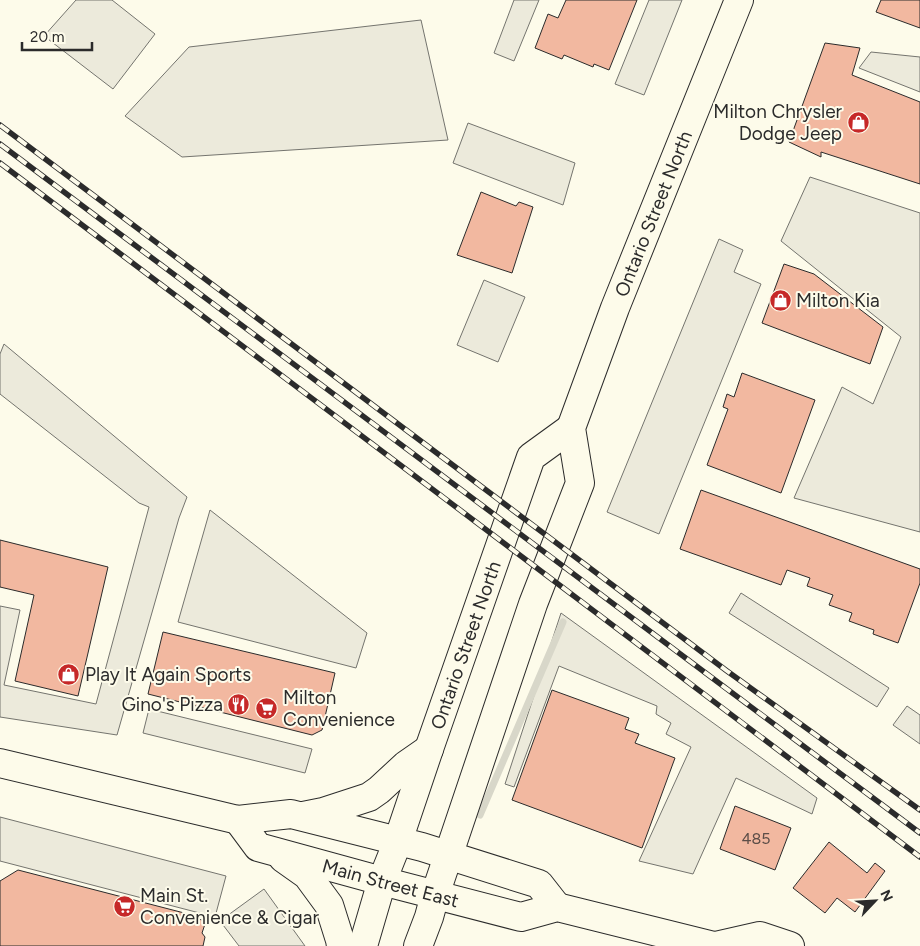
<svg xmlns="http://www.w3.org/2000/svg" width="920" height="946" viewBox="0 0 920 946" font-family="Figtree,sans-serif">
	<rect width="100%" height="100%" fill="#fdfbea"/>
	<path fill="#eceadb" stroke="#74746e" d="M76,0h36l43,34 -42,55 -69,-53z
		M514,0h25l-25,61 -20,-8z
		M649,0h33l-38,95 -29,-11z
		M421,20l27,120 -266,17 -57,-41 64,-69z
		M871,52l49,5v35l-61,-24z
		M468,123l107,40 -12,42 -110,-42z
		M810,177l110,36v319l-126,-34 48,-111 31,17 28,-67 -120,-96z
		M719,239l24,11 -9,22 27,12 -102,250 -52,-22z
		M484,280l41,17 -27,65 -41,-17z
		M4,344l183,153 -8,21 -62,217 -117,-18v-111l20,4 -16,75 92,19 53,-197 -10,-4 -139,-109v-40z
		M210,510l157,123 -11,35 -178,-46z
		M741,593l148,95 -12,19 -148,-94z
		M561,613l256,185 -5,16 -76,-36 -43,96 -54,-13 52,-114 -25,-13 5,-11 -15,-9 1,-8 -98,-40 -45,121 -9,-3z
		M907,706l13,9v29l-27,-19z
		M149,709l163,40 -7,24 -162,-40z
		M0,817l226,59 -11,41 -215,-56z
		M264,889l41,57h-66l-19,-25z"/>
	<g fill="none" stroke-linecap="round" stroke-linejoin="round">
		<path stroke="#d8d7c9" stroke-width="7" d="M480,815l83,-193"/>
	</g>
	<path fill="#f2b8a0" stroke="#2b2b2b" d="M566,0h71l-28,70 -15,-6 -1,3 -29,-12 -2,4 -27,-11 13,-34 10,4z
		M881,0h39v28l-44,-16z
		M825,43l35,5 -8,27 68,27v82l-99,-32v5l-32,-15z
		M481,192l35,14 3,-4 14,5 -21,66 -55,-18z
		M784,264l30,10 69,53 -13,37 -108,-41z
		M742,373l73,27 -34,93 -74,-28 21,-56 -5,-2 4,-13 7,3z
		M701,490l219,79v14l-22,60 -25,-9 1,-4 -25,-9 3,-8 -23,-8 4,-10 -26,-9 3,-8 -23,-8 -6,15 -101,-36z
		M0,540l108,27 -30,129 -63,-15 19,-86 -34,-8z
		M163,632l172,41 -13,57 -10,5 -164,-41z
		M552,690l77,28 -4,11 14,5 -4,9 40,15 -33,90 -130,-48z
		M735,806l56,22 -16,42 -55,-21z
		M829,842l38,31 8,-10 10,8 -30,41 -18,-14 -12,15 -32,-25z
		M18,870l174,45 2,3 12,3 -4,12 3,4 -2,9h-203v-65z"/>
	<g fill="none" stroke-linecap="round" stroke-linejoin="round">
		<defs>
			<g id="major">
				<path d="M0,763l238,57 53,-6 131,33 117,37 18,23"/>
				<path d="M303,816l20,-4 46,-15 10,-7 27,-25 23,-16"/>
				<path id="s1" d="M238,820l20,27 124,34 139,36 36,-10 157,39"/>
				<path d="M283,858l24,17 22,30 11,35 1,6"/>
				<path id="s2" d="M363,946l19,-65 16,-40 31,-92 102,-292 40,-29"/>
				<path id="s3" d="M418,946l11,-29 6,-22 98,-291 47,-121 -9,-55 44,-120 124,-308"/>
				<path d="M716,946l44,-10 30,10"/>
			</g>
		</defs>
		<use href="#major" stroke="#2b2b2b" stroke-width="30"/>
		<use href="#major" stroke="#fdfbea" stroke-width="28"/>
		<defs>
			<path id="rail" d="M0,125l727,546 193,139
				M0,144l719,539 201,150
				M0,163l920,694"/>
		</defs>
		<use href="#rail" stroke="#2b2b2b" stroke-width="5.5"/>
		<use href="#rail" stroke="#fdfbea" stroke-width="4" stroke-dasharray="11" stroke-linecap="butt"/>
	</g>
	<defs>
		<symbol id="shop-disc" viewBox="-11 -11 22 22"><circle r="9.5" fill="#c62828" stroke="#fdfbea"/><path d="M-5-2.5h2.3a2.7 3.5 0 0 1 5.4 0H5L5.5 6h-11ZM-1.5-2.5h3a1.5 2.3 0 0 0-3 0Z" fill="#fff"/></symbol>
		<symbol id="restaurant-disc" viewBox="-11 -11 22 22"><circle r="9.5" fill="#c62828" stroke="#fdfbea"/><path d="M-5-6h1v4h1v-4h1v4h1v-4h1v5L-1.5 .5V6h-2V.5L-5-1ZM5-6V6H3V1.5H1.5Q1.5-4 5-6Z" fill="#fff"/></symbol>
		<symbol id="supermarket-disc" viewBox="-11 -11 22 22"><circle r="9.5" fill="#c62828" stroke="#fdfbea"/><path d="M-6-5.5h2.5l.6 2H6L4.5 2H-2.5L-4.4-4H-6ZM-1.5 3.2a1.3 1.3 0 1 0 .1 0ZM3 3.2a1.3 1.3 0 1 0 .1 0Z" fill="#fff"/></symbol>
	</defs>
	<g fill-rule="evenodd">
		<use href="#shop-disc" x="846" y="110" width="25" height="25"/>
		<use href="#shop-disc" x="768" y="288" width="25" height="25"/>
		<use href="#shop-disc" x="56" y="662" width="25" height="25"/>
		<use href="#restaurant-disc" x="226" y="692" width="25" height="25"/>
		<use href="#supermarket-disc" x="254" y="696" width="25" height="25"/>
		<use href="#supermarket-disc" x="112" y="894" width="25" height="25"/>
	</g>
	<g text-anchor="middle" dominant-baseline="central" stroke-width="4" stroke-linejoin="round" paint-order="stroke">
		<g font-size="16" fill="#5d4e48">
			<text x="756" y="838">485</text>
		</g>
		<g font-size="19" fill="#2b2b2b" stroke="#fdfbea" text-anchor="start">
			<text x="842" y="111" text-anchor="end">Milton Chrysler<tspan x="842" dy="22">Dodge Jeep</tspan></text>
			<text x="796" y="300">Milton Kia</text>
			<text x="85" y="674">Play It Again Sports</text>
			<text x="283" y="697">Milton<tspan x="283" dy="22">Convenience</tspan></text>
			<text x="223" y="704" text-anchor="end">Gino's Pizza</text>
			<text x="140" y="895">Main St.<tspan x="140" dy="22">Convenience &amp; Cigar</tspan></text>
		</g>
		<g font-size="19" fill="#2b2b2b" stroke="#fdfbea">
			<text stroke="none"><textPath href="#s3" startOffset="776">Ontario Street North</textPath></text>
			<text stroke="none"><textPath href="#s2" startOffset="318">Ontario Street North</textPath></text>
			<text stroke="none"><textPath href="#s1" startOffset="171">Main Street East</textPath></text>
		</g>
	</g>
	<g transform="translate(875 901) rotate(65)" stroke="#fdfbea" stroke-width="4" paint-order="stroke">
	<path d="M0-4L9 19L0 12L-9 19Z" fill="#2b2b2b"/>
	<text y="-8" font-size="14" font-weight="bold" text-anchor="middle" fill="#2b2b2b">N</text>
	</g>
	<path d="M22 42v8h70v-8" fill="none" stroke="#2b2b2b" stroke-width="2.5"/>
	<text x="30" y="42" font-size="15" fill="#2b2b2b" stroke="#fdfbea" stroke-width="4" paint-order="stroke">20 m</text>
</svg>
